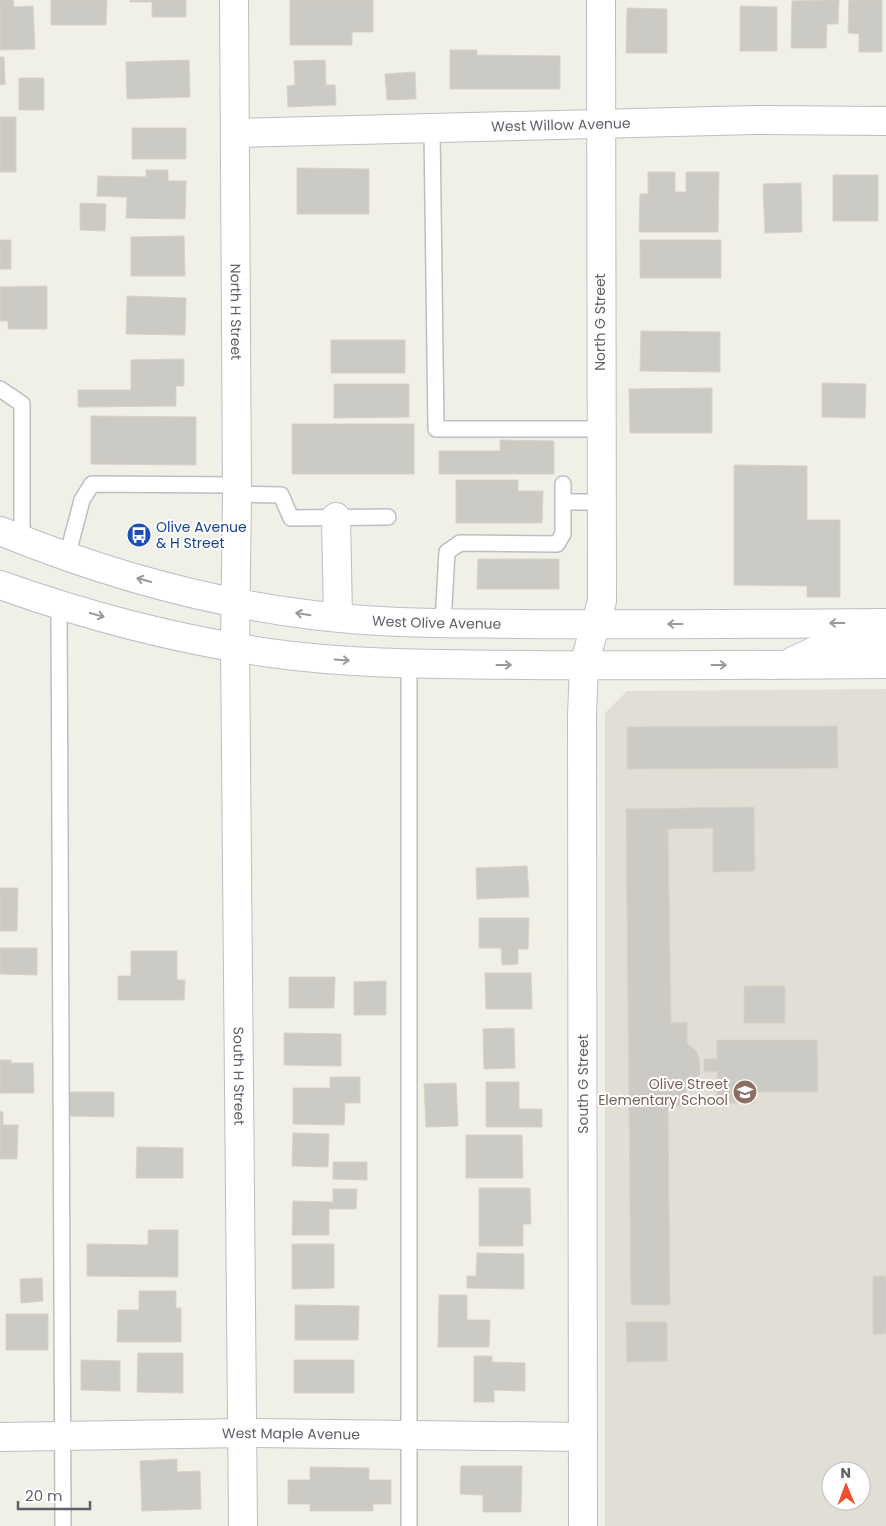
<svg xmlns="http://www.w3.org/2000/svg" width="886" height="1526" viewBox="0 0 886 1526" font-family="Poppins,sans-serif">
	<rect width="100%" height="100%" fill="#f1f0e7"/>
	<path fill="#e1dfd5" fill-rule="evenodd" d="M886,689v837h-281v-813l22,-22zM831,1471h30v30h-30z"/>
	<path fill="#cccac4" stroke="#d6d3c5" d="M0,0h13l1,7 19,-1 2,43 -35,1z
		M51,0h56l-1,25h-55z
		M130,0h56v17h-34v-15h-22z
		M290,0h83v32h-21v13h-62z
		M825,0h14l-1,24h-11l-1,24h-35l1,-47z
		M849,0h33v52h-23v-18l-11,-1z
		M740,6l37,1v44h-37z
		M627,8l40,1v44h-41z
		M450,50h27v5l83,1v33h-110z
		M0,57h4l1,27 -5,1z
		M189,60l1,37 -63,2 -1,-37z
		M325,60l1,25h9l1,20 -48,2 -1,-21 8,-1 -1,-24z
		M415,72l1,27 -29,1 -2,-26z
		M19,78h25v32h-25z
		M0,117h16v55h-16z
		M132,128h54v31h-54z
		M297,168l72,1v45h-72z
		M146,170h22v11h18l-1,38 -59,-1 1,-21 -30,-1 1,-20 48,1z
		M648,172h27v20h11v-20h33l-1,60h-79l1,-38h8z
		M833,175h45v46h-45z
		M801,183l1,49 -37,1 -2,-49z
		M80,203l26,1 -1,27 -25,-1z
		M184,236l1,40h-54v-39z
		M0,240h11v29h-11z
		M640,240h81v38h-81z
		M47,286v43h-39v-8h-8v-34z
		M127,296l59,2 -1,37 -59,-1z
		M641,331l79,1v40l-80,-1z
		M331,340h74v33h-74z
		M184,359v27h-8v20l-98,1v-17h53v-30z
		M822,383l44,1 -1,34 -43,-1z
		M334,384h75v33l-75,1z
		M712,388v45h-82l-1,-44z
		M91,416l105,1v48l-105,-1z
		M292,424h122v50h-122z
		M500,440l54,1v33h-115v-23h61z
		M734,465l73,1v54h33v77h-33v-11l-73,-1z
		M456,480h62v11h25l-1,32h-86z
		M478,559h81v30h-82z
		M837,726l1,42 -211,1v-42z
		M754,807l1,64 -42,1v-44l-45,1 3,194 16,-1v21l9,8 3,7 1,15 -5,10 -9,7v16h-18l2,199h-39l-5,-496z
		M527,866l2,31 -52,2 -1,-31z
		M0,888h18l-1,43h-17z
		M479,918h50l-1,31h-10v15l-16,1 -1,-17h-22z
		M0,948h37v27l-37,-1z
		M131,951h46v29h8l-1,20h-66v-24h13z
		M485,973h46l1,36h-46z
		M289,977h46l-1,31h-45z
		M386,981v34h-32v-33z
		M744,986h41v37h-41z
		M514,1028l1,40 -31,1 -1,-40z
		M284,1033l57,1v32l-57,-1z
		M717,1040h100l1,52h-63v11h-38v-32l-13,1v-13h13z
		M0,1060h11v3h22l1,30h-34z
		M330,1077h30v26h-15l-1,22 -51,-1v-36h37z
		M486,1082h33v27h23v18h-56z
		M456,1083l2,43 -32,1 -2,-43z
		M68,1092h46v25l-47,-1z
		M0,1111l3,1v13h15l-1,34h-17z
		M293,1133l36,1 -1,33 -36,-1z
		M466,1135h56l1,43h-57z
		M137,1147l46,1v30h-47z
		M333,1162h34v18l-34,-1z
		M479,1188h51l1,36h-8v22h-44z
		M333,1189h24l-1,20h-27v26h-37l1,-34 40,1z
		M148,1230h30v47l-91,-1v-32l61,1z
		M292,1244h42v44l-42,1z
		M477,1253l47,1v35l-57,-1v-12h9z
		M873,1276h13v58h-13z
		M42,1278l1,23 -22,2 -1,-24z
		M139,1291h37v17h5v34h-64l1,-32h21z
		M439,1295h28v25h23l-1,27h-51z
		M295,1305l64,1 -1,34h-63z
		M6,1314h42v36h-42z
		M626,1322h41v39l-40,1z
		M138,1353h45v40l-46,-1z
		M474,1356h18v6l33,1v28l-31,-1v12h-20z
		M81,1360l39,1v30l-39,-1z
		M294,1360h60v33h-60z
		M177,1459v13l23,-1 1,38 -59,2 -2,-50z
		M461,1466h61l-1,46h-38v-17l-23,-1z
		M310,1467l59,1v12h22v24h-18v7h-63v-7h-22v-24h22z"/>
	<g fill="none" stroke-linecap="round" stroke-linejoin="round">
		<defs>
			<path id="service" d="M432,129l4,300h165
				M0,389l22,15v136
				M237,494l44,1 10,23 97,-1
				M563,502h38
				M67,557l15,-57 10,-16 145,1
				M59,605l4,921
				M443,623l4,-71 13,-9 97,1 6,-10v-50
				M409,1526v-862"/>
			<g id="minor">
				<path id="s1" d="M234,0l3,494 -2,153 8,879"/>
				<path id="s2" d="M236,133l518,-13 132,1"/>
				<path d="M336,517l2,100"/>
				<path id="s3" d="M0,1437l244,-4 339,4"/>
				<path d="M583,1526l-1,-810 2,-51 18,-64 -1,-601"/>
			</g>
			<g id="secondary">
				<path id="s4" d="M0,531c100,41 205,71 313,84 69,9 138,8 207,9 122,1 244,0 366,-1"/>
				<path d="M0,585c87,31 179,55 270,68 85,12 171,11 256,12 120,1 240,0 360,-1"/>
				<path d="M793,661l41,-19 52,-1"/>
			</g>
		</defs>
		<use href="#service" stroke="#bcbec3" stroke-width="18"/>
		<use href="#minor" stroke="#bcbec3" stroke-width="30"/>
		<use href="#secondary" stroke="#bcbfc5" stroke-width="30"/>
		<use href="#service" stroke="#fff" stroke-width="15"/>
		<use href="#minor" stroke="#fff" stroke-width="28"/>
		<use href="#secondary" stroke="#fff" stroke-width="28"/>
	</g>
	<defs><path id="oneway-shaft" d="M-6 0H5M1.5-3L5.5 0L1.5 3" fill="none" stroke-width="1.6" stroke-linecap="round" stroke-linejoin="round" transform="scale(1.25)"/></defs>
	<g stroke="#96999d">
		<use href="#oneway-shaft" transform="translate(144 580) rotate(-164)"/>
		<use href="#oneway-shaft" transform="translate(303 614) rotate(-171)"/>
		<use href="#oneway-shaft" transform="translate(97 615) rotate(15)"/>
		<use href="#oneway-shaft" transform="translate(837 623) rotate(180)"/>
		<use href="#oneway-shaft" transform="translate(675 624) rotate(180)"/>
		<use href="#oneway-shaft" transform="translate(342 660) rotate(4)"/>
		<use href="#oneway-shaft" transform="translate(504 665)"/>
		<use href="#oneway-shaft" transform="translate(719 665)"/>
	</g>
	<defs>
		<symbol id="bus-disc" viewBox="-11 -11 22 22"><circle r="9.5" fill="#1a4fb4" stroke="#fff"/><path d="M-5-6H5V4H4V6H2V4H-2V6H-4V4H-5ZM-3.5-4V0h7V-4ZM-3.5 1.2v1.5H-2V1.2ZM2 1.2v1.5H3.5V1.2Z" fill="#fff"/></symbol>
		<symbol id="school-disc" viewBox="-11 -11 22 22"><circle r="9.5" fill="#8d6e63" stroke="#fff"/><path d="M0-5L7-2L0 1L-7-2ZM-4 1L0 2.5L4 1V4Q0 6-4 4Z" fill="#fff"/></symbol>
	</defs>
	<g fill-rule="evenodd">
		<use href="#bus-disc" x="125" y="521" width="28" height="28"/>
		<use href="#school-disc" x="731" y="1078" width="28" height="28"/>
	</g>
	<g text-anchor="middle" dominant-baseline="central" stroke-width="4" stroke-linejoin="round" paint-order="stroke">
		<g font-size="14" fill="#5e6268" stroke="#fff">
			<text stroke="none"><textPath href="#s2" startOffset="325">West Willow Avenue</textPath></text>
			<text stroke="none"><textPath href="#s1" startOffset="312">North H Street</textPath></text>
			<text transform="translate(600 322) rotate(-90)">North G Street</text>
			<text stroke="none"><textPath href="#s4" startOffset="449">West Olive Avenue</textPath></text>
			<text stroke="none"><textPath href="#s1" startOffset="1076">South H Street</textPath></text>
			<text transform="translate(583 1084) rotate(-90)">South G Street</text>
			<text stroke="none"><textPath href="#s3" startOffset="291">West Maple Avenue</textPath></text>
		</g>
		<g font-size="14" fill="#164399" stroke="#fff" text-anchor="start">
			<text x="156" y="527">Olive Avenue<tspan x="156" dy="16">&amp; H Street</tspan></text>
		</g>
		<g font-size="14" fill="#785e54" stroke="#fff" text-anchor="end">
			<text x="728" y="1084">Olive Street<tspan x="728" dy="16">Elementary School</tspan></text>
		</g>
	</g>
	<g transform="translate(846 1486) rotate(359)"><circle r="24" fill="#ffffff" stroke="#bfc0c3"/>
	<path d="M0-4L9 19L0 12L-9 19Z" fill="#f14e2e"/>
	<text y="-8" font-size="14" font-weight="bold" text-anchor="middle" fill="#5e6268">N</text>
	</g>
	<path d="M18 1501v8h72v-8" fill="none" stroke="#5e6268" stroke-width="2.5"/>
	<text x="25" y="1501" font-size="15" fill="#5e6268" stroke="#ffffff" stroke-width="4" paint-order="stroke">20 m</text>
</svg>
